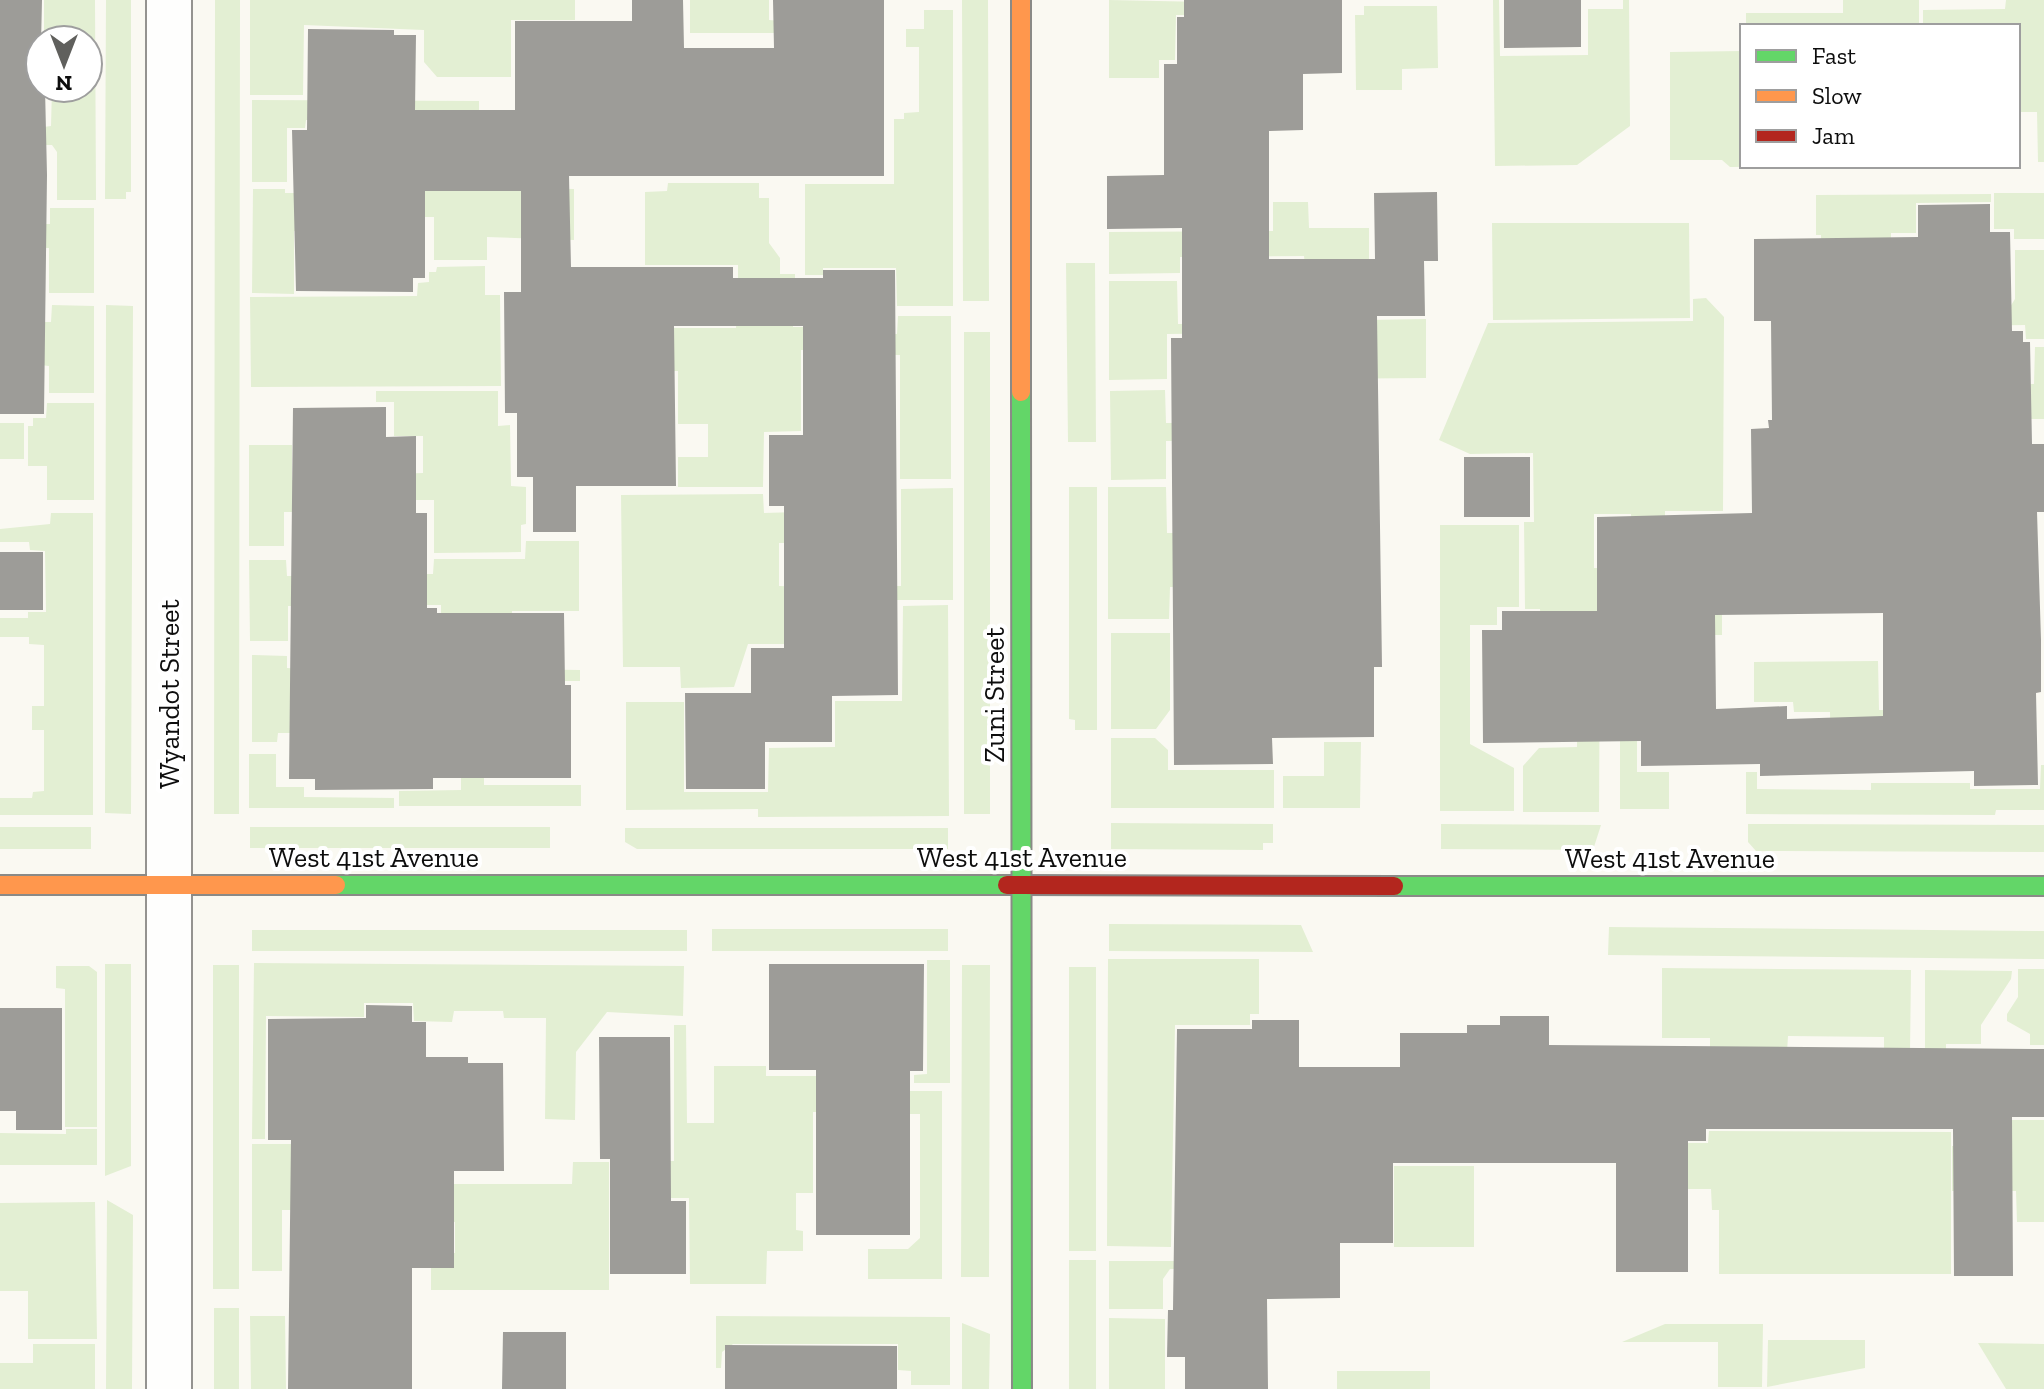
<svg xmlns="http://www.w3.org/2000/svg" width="2044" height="1389" viewBox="0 0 2044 1389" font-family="'Zilla Slab',serif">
	<rect width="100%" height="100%" fill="#faf9f2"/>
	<path fill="#e3efd3" d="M44,0h51l1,200h-39v-48l-5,-7h-52v-12l51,-7 1,-38h36v-48h-48l-40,-5h44z
		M106,0h25v192h-5v7h-21z
		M215,0h25l-1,814h-25z
		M250,0h325v20h-64v57h-74l-13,-15v-32l-120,-5 -1,70h-53z
		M690,0h79v20l12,1v12h-91z
		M962,0h26l1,301h-26z
		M1109,0l145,3v12h-78l-1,45h-16v18h-50z
		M1493,0h6l1,56 88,-1v-46h35v-9h6l1,126 -53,39 -82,1z
		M1843,0h76v26h-173v-13h97z
		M2006,0h38v162h-6l-1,-50h-19v-86h-95v-16l82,-1z
		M1364,6h73l1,62 -36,1v21h-46l-1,-75h9z
		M924,10h29v296h-56l-1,-38h-73v7h-18v-91h89v-65h10v-6l15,-1v-65h-13v-18h18z
		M1742,51v115h105l-117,1 -8,-7h-52v-108z
		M252,100l227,1v46l-63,-27h-110l-1,8h-18v54h-35z
		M668,183h91v15h10v45l11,15v16h15v19h-57v-28h-93v-73l22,-1z
		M421,186l153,3v51l-87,-3v23h-53v-43h-125z
		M253,189h32v4h19v37l-10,1v63l-42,-1z
		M1994,193h50v46h-30v-10h-20z
		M1991,194v8l-75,1v30h-25v91h-70v-89h-5v-40z
		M1273,202h35l1,26h60v37l-64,1 -1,-10 -124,1v16l-71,1v-42l164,-1z
		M50,208h44v85h-45v-45h-17v-24h18z
		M1492,223h197l1,95 -197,2z
		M2015,250h29v89h-18l-1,-14 -131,2 111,-12 10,-16z
		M1066,263h29l1,179h-28z
		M485,266v29h15l1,91 -250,1 -1,-90 167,-1 1,-13 11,-1v-10h7l1,-5z
		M1109,281h68l1,43 96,-1v10l-107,1v45l-58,1z
		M737,297h56v30h27l45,22 -64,1v81l-37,1 -1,55h-85v-30h30v-33h-30v-53h-57v-43h115z
		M1706,298l18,19 -1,194h-58v36l57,2v86h-18l-71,-69 -2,-52h-37v54h9v59h-62l-1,-18h-15l-1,-87h10l-1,-69 -63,1 -31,-14 49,-117 205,-2v-22z
		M52,305l42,1v87h-45v-27l-9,-1 -8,-43h19z
		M106,305l27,1 -2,508 -26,-1z
		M898,316h53v163h-51v-124h-29v-21h26z
		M1426,319v59l-120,1 61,-59z
		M964,332h26v482h-26z
		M2035,347h9v72h-103l84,-35h9z
		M1165,390l1,33 116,-1 24,18 -140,1v38l-55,1 -1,-89z
		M376,391h122v35l12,-1 1,61 15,1v37l-5,1v27l-87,1v-53h-115l73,-26 31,-1v-37h-29v-34h-18z
		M47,403h47v97h-47v-34h-19v-40h5v-8h13z
		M0,423h24v36h-24z
		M249,445h43v35l20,1 -12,31h-16v34h-35z
		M1069,487h28v243h-22v-10l-6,-1z
		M1108,487h58l1,46h141l-28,54h-110l-1,32h-61z
		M953,488v112h-135v-14h83v-97z
		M763,494l1,19 33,-1 1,31h-19v43l33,1v57h-64l-14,43 -53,1 -1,-21h-57l-2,-172z
		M51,513h42v302h-93v-17h32l1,-6 11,-1v-61h-12v-24h12v-61l-15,-1v-7h-29v-19h28v-6h18l-1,-61 -15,-1 -1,-8h-29v-13l50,-5z
		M1440,525h79v82h-22v18h-27v119l44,24v43h-74z
		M526,541h53v70h-67v58l68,1v11h-96v104h97v21h-182v-15l62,-1v-69l-20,-57v-59h-16l-5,-31h13l1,-15h91z
		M249,560h37l1,16h16l1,30h-16v35h-38z
		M1620,600l17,51v121h32v37h-49z
		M948,605l1,211 -191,1v-8l-132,1v-108h58v90h84l1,-44 66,-1v-46h67l1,-95z
		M1111,633h59v77l-14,19h-45z
		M1578,633h22l-1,179h-76v-46l16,-18 38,-1z
		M252,655l35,1v12l15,1 1,64h-25l-1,9h-25z
		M1878,661l1,49 141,-1 -189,57 -1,-54h-36l-1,-10h-39v-40z
		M1111,738h44l13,12v20h106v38h-163z
		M1324,742h37l-1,66h-77v-32h41z
		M249,754h27v33h28v10l90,1v10h-145z
		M2041,765h3v45h-48l-1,5 -249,-1v-42h11v17l114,1v-7h99v6h70z
		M1111,823l162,1v19h-10v7l-152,-1z
		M1441,824l160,1 -8,25 -152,-1z
		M1748,824l296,1v27l-288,-1 -8,-9z
		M0,827h91v22h-91z
		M250,827h300v21h-300z
		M625,828h323v21h-311l-12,-7z
		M1109,924l192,1 12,27 -204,-1z
		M1609,927l435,4v28l-436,-4z
		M712,929h236v22h-236z
		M252,930h435v21h-435z
		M1108,959h151v55h-9v11h-75l-4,222 -64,-1z
		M927,960h23v123h-36v-8l13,-1z
		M254,963l430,3 -1,50 -76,-4 -31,40 -1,68 -30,-1 1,-101h-42l-1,-7h-49l-2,11 -38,-1 -1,-18h-49v14l-98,-1 -1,123h-13z
		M105,964h26v202l-26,10z
		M213,965h26v324h-26z
		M962,965h28l-1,312h-28z
		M56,966h33l8,6v155h-32v-138l-9,-1z
		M1069,967h27v284h-27z
		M1662,968l249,2 -1,82h-26v-15l-96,-1 -1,16 -77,74v-88h-48z
		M2018,969h26v76h-14v-11l-23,-13v-7l11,-17z
		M1925,970l87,1 -1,8 -30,46v19h-35v31h-21z
		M674,1025h12l1,98h27v-57h52v10h110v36h-63v81h-17v37l7,1v20h-36l-1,33h-76l-1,-86h-78v-37h63z
		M882,1091h60v188h-74v-30h40l12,-11v-124h-38z
		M1999,1120h45v102h-27l-1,-31h-64v-45h47z
		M66,1129h31v36h-97v-32l66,1z
		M1709,1131l242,1v142h-232v-64h-7l-1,-21h-93v-46h90z
		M252,1144h89l75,40h156l1,-22h36v128h-178v-36l24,-1v-31l-111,-12h-62v61h-30z
		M1394,1166h80v81h-80z
		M107,1200l26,15 -1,174h-26z
		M95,1202l2,137h-69v-48h-28v-88z
		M1069,1260h27v129h-27z
		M1109,1261h183v9l-122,-1 -7,10v30h-54z
		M239,1308v81h-25v-81z
		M250,1316h35l1,73h-35z
		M716,1316l234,1v68h-39v-14l-13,-1v-26h-165l-11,8 -1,16h-5z
		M1109,1318l56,1v70h-56z
		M962,1323l28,11 -1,55h-27z
		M1665,1324h98l-1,63h-44v-45h-96z
		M1768,1340h97v28l-98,19z
		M1978,1343l66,1v45h-38z
		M33,1344h62v45h-95v-26h33z
		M1337,1371h93v18h-93z"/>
	<path fill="#9d9c98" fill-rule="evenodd" d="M0,0h42l-2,88h5l2,87 -3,239h-44z
		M632,0h51l1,48h90l-1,-48h111v176h-315l2,91h162v11h90v-8h72l3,425 -66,1v46h-67v47h-79l-1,-96h66v-45h33v-142h-15v-71h34v-109h-129l2,160h-100v46h-43v-55h-16v-64h-12l-1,-121h17v-101h-96v87h-12v14l-117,-1 -4,-161h15l1,-101 86,1v5h22l-1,75h100v-89h117z
		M1184,0h158v73l-39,1v56l-34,1v128h106l-1,-66 63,-1 1,69h-14l1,55h-48l5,351h-8v70l-102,1 1,26 -99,1 -3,-427h11v-110l-75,1v-53l57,-1v-111h13v-47h7z
		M1504,0h77v47l-77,1z
		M1990,204v28h20l2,99h11v11h7l2,102h12v68h-7l4,128v52l-5,1 2,92 -64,1v-15l-214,5v-12l-119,2v-25l-158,2 -1,-113h20v-19h95v-94l155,-4 -1,-84 18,-1 -1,-8h4l-1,-99h-17v-82l164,-2v-32zM1883,613v103l-96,3v-13l-71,3 -1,-94z
		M386,407v30l30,-1v77h11v95h10v5h127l1,72h6v93h-138v11l-118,1v-11h-26l4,-371z
		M1464,457h66v60h-66z
		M0,552h43v58h-43z
		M769,964h155l-1,107h-13v164h-94v-165h-47z
		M366,1005l46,1v16h14v35h42v6h35l1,108h-50v97h-42v121h-124l3,-249h-23v-121l98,-1z
		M0,1008h62v122h-46v-19h-16z
		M1500,1016h49v29l495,4v68h-32l1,159h-59l-1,-147h-247v12h-18v131h-72v-109h-223v80h-53v55l-73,1 1,90h-83v-32h-18l1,-47h5l4,-281h75v-9h47v47h101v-34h67v-8h33z
		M599,1037h71l1,164h15v73h-76v-115h-10z
		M503,1332h63v57h-64z
		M725,1345l172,1v43h-172z"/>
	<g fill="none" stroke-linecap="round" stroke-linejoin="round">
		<defs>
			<path id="street" d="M169,0v1389"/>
			<path id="fast" d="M1021,392l1,997
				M336,885h671
				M1394,886h650"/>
			<path id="slow" d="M1021,0v392
				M0,885h336"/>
			<path id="jam" d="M1007,885l387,1"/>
		</defs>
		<use href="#street" stroke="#949390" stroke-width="48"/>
		<use href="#fast" stroke="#8a8a87" stroke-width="22"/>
		<use href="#slow" stroke="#8a8a87" stroke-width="22"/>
		<use href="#jam" stroke="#8a8a87" stroke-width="22"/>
		<use href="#street" stroke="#fefefd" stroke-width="44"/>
		<use href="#fast" stroke="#63d668" stroke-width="18"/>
		<use href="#slow" stroke="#ff974d" stroke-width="18"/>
		<use href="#jam" stroke="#b3261e" stroke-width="18"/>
	</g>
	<g text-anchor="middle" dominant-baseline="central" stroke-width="8" stroke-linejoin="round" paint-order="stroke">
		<g font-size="28" fill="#0d0d0d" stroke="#fff">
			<text transform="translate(169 694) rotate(-90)">Wyandot Street</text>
			<text transform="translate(994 695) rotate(-90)">Zuni Street</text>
			<text x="374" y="857">West 41st Avenue</text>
			<text x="1022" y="857">West 41st Avenue</text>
			<text x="1670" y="858">West 41st Avenue</text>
		</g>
	</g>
	<rect x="1740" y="24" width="280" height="144" fill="#ffffff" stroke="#9e9e9e" stroke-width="2"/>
	<rect x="1756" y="50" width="40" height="12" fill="#63d668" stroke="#9e9e9e" stroke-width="2"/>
	<text x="1812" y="64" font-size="24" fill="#0d0d0d">Fast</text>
	<rect x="1756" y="90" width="40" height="12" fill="#ff974d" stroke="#9e9e9e" stroke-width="2"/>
	<text x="1812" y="104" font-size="24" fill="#0d0d0d">Slow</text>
	<rect x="1756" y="130" width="40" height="12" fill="#b3261e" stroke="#9e9e9e" stroke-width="2"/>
	<text x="1812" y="144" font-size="24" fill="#0d0d0d">Jam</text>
	<g transform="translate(64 64) rotate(180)"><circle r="38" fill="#ffffff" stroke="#9e9e9e" stroke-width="2"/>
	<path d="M0-6L14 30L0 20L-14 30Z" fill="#60605d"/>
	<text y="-12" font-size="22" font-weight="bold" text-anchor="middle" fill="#0d0d0d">N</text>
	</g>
</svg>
